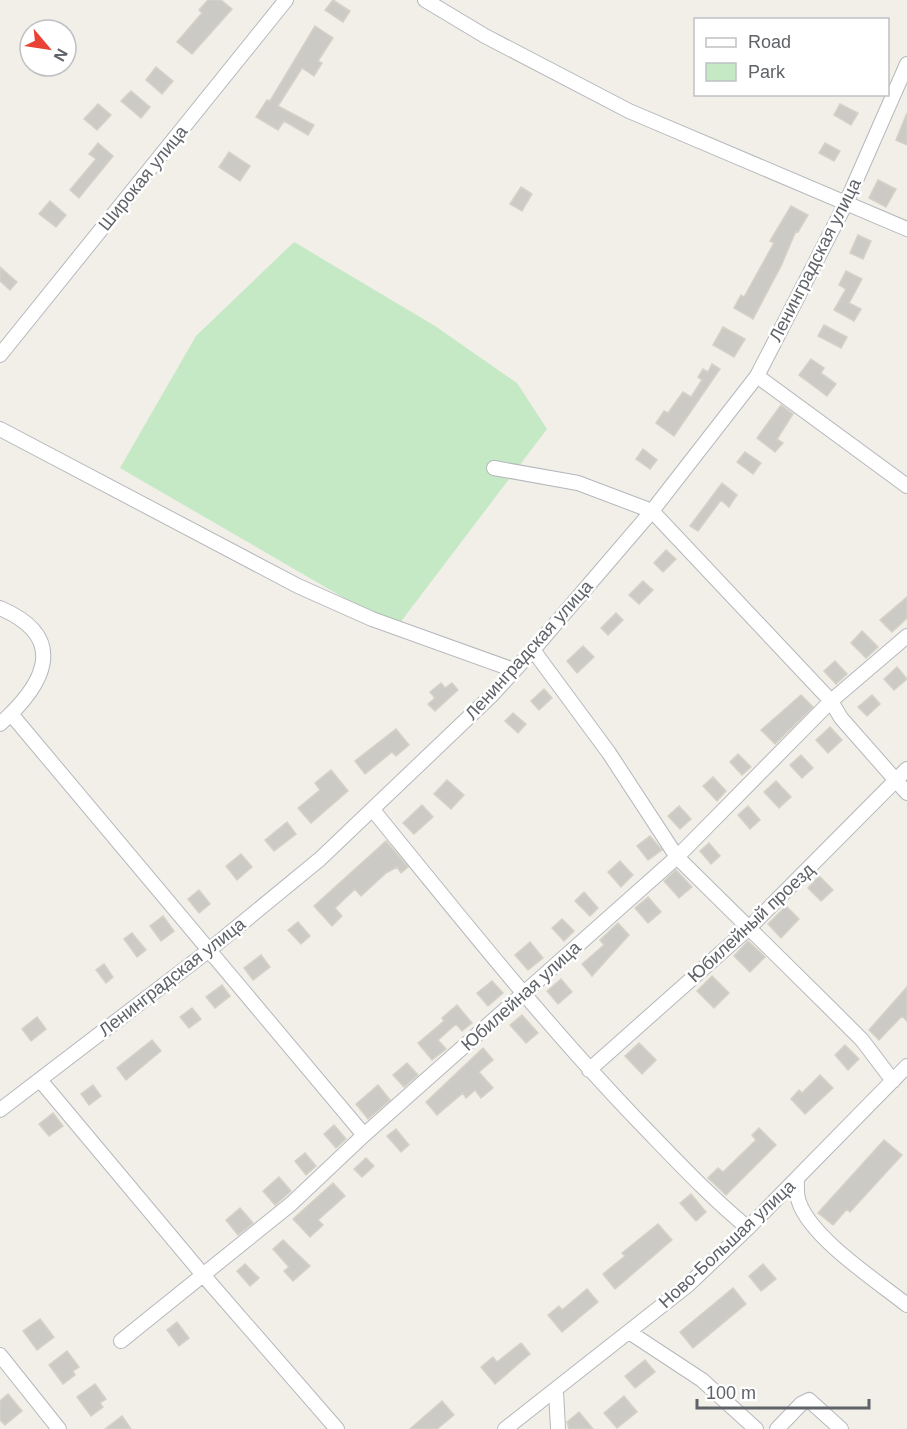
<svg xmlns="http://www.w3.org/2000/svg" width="907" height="1429" viewBox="0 0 907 1429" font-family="Helvetica,sans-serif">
	<rect width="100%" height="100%" fill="#f1efe8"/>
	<path fill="#c5e8c5" d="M294,242l141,84 82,57 30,46 -151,199 -276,-160 76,-132z"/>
	<path fill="#cccac5" stroke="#d6d1c6" stroke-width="1.5" d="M208,0h13l11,9 -40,45 -15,-12 25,-29 -3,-3z
		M333,0l17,11 -7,11 -18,-12z
		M315,26l18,12 -15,23 4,2 -8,13 -12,-8 -24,38 36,19 -6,10 -24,-14 -6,9 -22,-13 11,-17 3,1z
		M156,67l17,14 -11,13 -16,-14z
		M131,91l19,16 -9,11 -20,-17z
		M98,104l13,11 -14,15 -13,-11z
		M840,104l18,9 -7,12 -17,-10z
		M907,113v32l-11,-5z
		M98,143l15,13 -34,42 -9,-8 26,-31 -7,-5z
		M825,143l15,8 -6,10 -15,-8z
		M229,152l21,14 -10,15 -21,-14z
		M878,180l18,9 -10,18 -17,-9z
		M521,187l11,7 -10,17 -12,-7z
		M50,201l16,14 -10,12 -17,-13z
		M791,206l17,9 -10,17 -2,-1 -15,35 -28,53 -19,-11 7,-13 3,2 30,-54 -4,-2z
		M858,235l13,6 -8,18 -13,-6z
		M0,267l17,15 -7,8 -10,-9z
		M846,271l16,8 -13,24 12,6 -7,12 -20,-11 12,-21 -7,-4z
		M824,325l23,12 -6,11 -23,-12z
		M723,327l22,12 -11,18 -21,-12z
		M811,359l13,9 -3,5 15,11 -9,12 -28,-21z
		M712,364l8,5 -46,67 -18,-13 8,-12 4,2 15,-21 8,5 11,-17 -4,-3 5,-8 5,3z
		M781,405l12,9 -16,25 6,4 -8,9 -18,-14z
		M643,449l14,11 -7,9 -14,-10z
		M745,452l16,11 -8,11 -16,-12z
		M722,483l15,12 -8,12 -8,-7 -23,31 -8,-5z
		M666,550l10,9 -13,13 -9,-9z
		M643,581l10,9 -14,14 -10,-9z
		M907,597v21l-15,14 -12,-12z
		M616,613l7,7 -15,15 -7,-7z
		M862,631l16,16 -12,11 -15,-15z
		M583,646l11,11 -17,16 -10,-12z
		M835,661l12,13 -11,10 -12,-13z
		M897,667l10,12 -13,11 -10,-11z
		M441,683l4,5 7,-5 6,7 -23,21 -7,-7 7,-6 -5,-6z
		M544,689l8,9 -13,12 -8,-9z
		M801,695l12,12 -38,37 -14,-14z
		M872,695l8,9 -13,12 -9,-9z
		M513,713l13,11 -8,9 -13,-12z
		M830,727l12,13 -14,13 -12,-13z
		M396,729l13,16 -13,11 -4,-4 -27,22 -10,-13z
		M738,754l13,13 -9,8 -12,-13z
		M801,755l12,13 -11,10 -12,-13z
		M331,770l17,21 -37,32 -13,-15 22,-18 -5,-7z
		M713,777l13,14 -9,10 -14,-15z
		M447,780l17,15 -13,14 -17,-15z
		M776,781l15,16 -12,11 -15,-16z
		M422,805l11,12 -19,17 -11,-11z
		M679,806l12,13 -11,10 -12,-13z
		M748,806l12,14 -10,9 -12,-14z
		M287,822l9,12 -22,17 -9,-11z
		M650,836l12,14 -14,10 -11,-14z
		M386,841l22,26 -7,6 -4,-6 -11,6 -25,23 -6,-7 -20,19 7,8 -10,10 -18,-20z
		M709,843l11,13 -9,8 -11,-13z
		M241,854l11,13 -15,13 -11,-14z
		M620,861l13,14 -12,12 -13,-15z
		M676,870l16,17 -13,11 -15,-17z
		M819,876l14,14 -12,11 -13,-13z
		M199,890l11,14 -11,9 -11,-14z
		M584,892l14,16 -8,8 -15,-15z
		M648,897l13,15 -13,11 -13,-15z
		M786,906l13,13 -18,19 -13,-14z
		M163,916l11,15 -13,10 -11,-15z
		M562,919l12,12 -10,10 -12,-13z
		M298,922l12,14 -9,8 -13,-14z
		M618,923l11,12 -37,41 -10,-12 22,-19 -4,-5z
		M132,933l14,17 -9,7 -13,-18z
		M748,941l17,16 -15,15 -16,-16z
		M530,942l13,16 -15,12 -13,-15z
		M261,955l9,12 -17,13 -9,-12z
		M104,964l9,13 -7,6 -10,-13z
		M712,976l17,17 -15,15 -17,-17z
		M561,979l11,13 -14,12 -11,-13z
		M492,981l11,12 -15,13 -11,-13z
		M222,985l8,11 -15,12 -9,-11z
		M907,987v34l-5,-5 -23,24 -10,-10z
		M457,1005l15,18 -10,8 -6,-7 -18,16 8,9 -14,11 -14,-17 26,-22 -2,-3z
		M192,1008l9,11 -12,9 -9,-11z
		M522,1015l16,18 -12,10 -16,-18z
		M37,1017l9,12 -15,12 -9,-12z
		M152,1040l9,11 -35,29 -9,-12z
		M639,1043l17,17 -14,14 -17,-18z
		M845,1045l14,14 -11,11 -13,-15z
		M483,1048l10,12 -14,12 14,16 -12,10 -6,-8 -9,8 -3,-5 -26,22 -11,-13z
		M407,1063l11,12 -14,12 -11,-12z
		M820,1075l13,13 -28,26 -14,-15 8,-9 3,3z
		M93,1085l8,11 -12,9 -8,-11z
		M378,1085l12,15 -22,19 -12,-15z
		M53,1113l10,13 -14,10 -10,-12z
		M334,1125l12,14 -10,9 -12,-14z
		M759,1128l17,17 -50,50 -18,-17 10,-10 5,4 33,-32 -4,-5z
		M396,1129l13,16 -8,7 -14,-16z
		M884,1140l18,15 -43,47 -9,10 -3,-3 -14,16 -15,-12z
		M305,1153l11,13 -10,9 -11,-14z
		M366,1158l8,8 -12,11 -8,-8z
		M279,1177l12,14 -16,14 -12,-14z
		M333,1183l12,13 -27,24 5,5 -13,12 -17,-18z
		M691,1194l15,18 -10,9 -16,-18z
		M240,1208l13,15 -15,12 -12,-15z
		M658,1224l14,16 -57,49 -12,-15 22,-18 -3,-3z
		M283,1240l27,26 -17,15 -9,-10 5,-4 -16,-18z
		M245,1264l14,14 -9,8 -13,-15z
		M763,1264l13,15 -15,12 -12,-15z
		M733,1288l13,16 -53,44 -13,-16z
		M587,1289l11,13 -36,30 -14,-17 11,-9 3,4z
		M40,1319l14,18 -17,13 -14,-19z
		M177,1322l12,16 -10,8 -12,-16z
		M521,1343l9,11 -35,30 -14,-17 12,-10 4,5z
		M67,1351l12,16 -6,4 2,4 -12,9 -14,-19z
		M645,1360l10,12 -20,16 -10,-12z
		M95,1384l11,15 -6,4 3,4 -12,9 -14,-19z
		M8,1394l14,17 -17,14 -5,-5v-19z
		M624,1396l13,16 -20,16 -13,-15z
		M442,1401l12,14 -17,14h-27z
		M579,1412l14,17h-24l-2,-7z
		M122,1416l9,13h-26z"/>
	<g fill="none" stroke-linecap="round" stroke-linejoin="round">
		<defs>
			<path id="minor" d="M425,0l60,36 144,75 278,118
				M0,355l286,-355
				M757,376l150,110
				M0,429l298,157 74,33 142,51
				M494,468l84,15 74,28 179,190 10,17 66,75
				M0,608c70,30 44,77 0,116
				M533,650l76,103 68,104 150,148 35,35 31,41
				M11,714l353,421
				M373,810c87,107 172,214 267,313 35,36 69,73 108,105
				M589,1070l161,-143 157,-158
				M40,1080l164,196 133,153
				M0,1110l208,-159 112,-92 171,-163 42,-46 119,-139 105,-135 89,-173 61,-139
				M797,1178c0,8 -1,17 2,24 12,36 78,79 108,103
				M629,1332l73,48 54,49
				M121,1341l170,-137 73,-69 313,-278 154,-156 76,-65
				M0,1355l59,74
				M556,1391l2,38
				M505,1429l183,-144 60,-57 159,-162
				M777,1429l24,-25 8,-4 32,29"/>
		</defs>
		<use href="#minor" stroke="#b5b8bc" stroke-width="16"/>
		<use href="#minor" stroke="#fff" stroke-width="14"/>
	</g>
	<g text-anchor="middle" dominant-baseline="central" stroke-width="5" stroke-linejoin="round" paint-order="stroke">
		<g font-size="18" fill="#5f6368" stroke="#fff">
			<text transform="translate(143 178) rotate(-51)">Широкая улица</text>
			<text transform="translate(815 260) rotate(-63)">Ленинградская улица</text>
			<text transform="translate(529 650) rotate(-48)">Ленинградская улица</text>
			<text transform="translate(751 923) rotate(-43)">Юбилейный проезд</text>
			<text transform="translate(172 977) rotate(-38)">Ленинградская улица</text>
			<text transform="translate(521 996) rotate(-42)">Юбилейная улица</text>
			<text transform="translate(727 1244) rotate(-43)">Ново-Большая улица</text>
		</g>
	</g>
	<rect x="694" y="18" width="195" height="78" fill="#ffffff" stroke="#bfc1c3" stroke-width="1.5"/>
	<rect x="706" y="38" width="30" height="9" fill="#ffffff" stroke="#bfc1c3" stroke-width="1.5"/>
	<text x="748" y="48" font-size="18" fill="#5f6368">Road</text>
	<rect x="706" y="63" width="30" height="18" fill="#c5e8c5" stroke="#bfc1c3" stroke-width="1.5"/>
	<text x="748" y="78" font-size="18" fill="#5f6368">Park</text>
	<g transform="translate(48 48) rotate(119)"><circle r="28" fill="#ffffff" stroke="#bfc1c3" stroke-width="1.5"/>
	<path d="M0-4.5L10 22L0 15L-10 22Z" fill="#ea4335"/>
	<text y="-9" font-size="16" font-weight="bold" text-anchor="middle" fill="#5f6368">N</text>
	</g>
	<path d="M697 1399v9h172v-9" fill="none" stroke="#5f6368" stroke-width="3"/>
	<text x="706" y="1399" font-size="18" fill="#5f6368" stroke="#ffffff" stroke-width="4.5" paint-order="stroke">100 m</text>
</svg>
